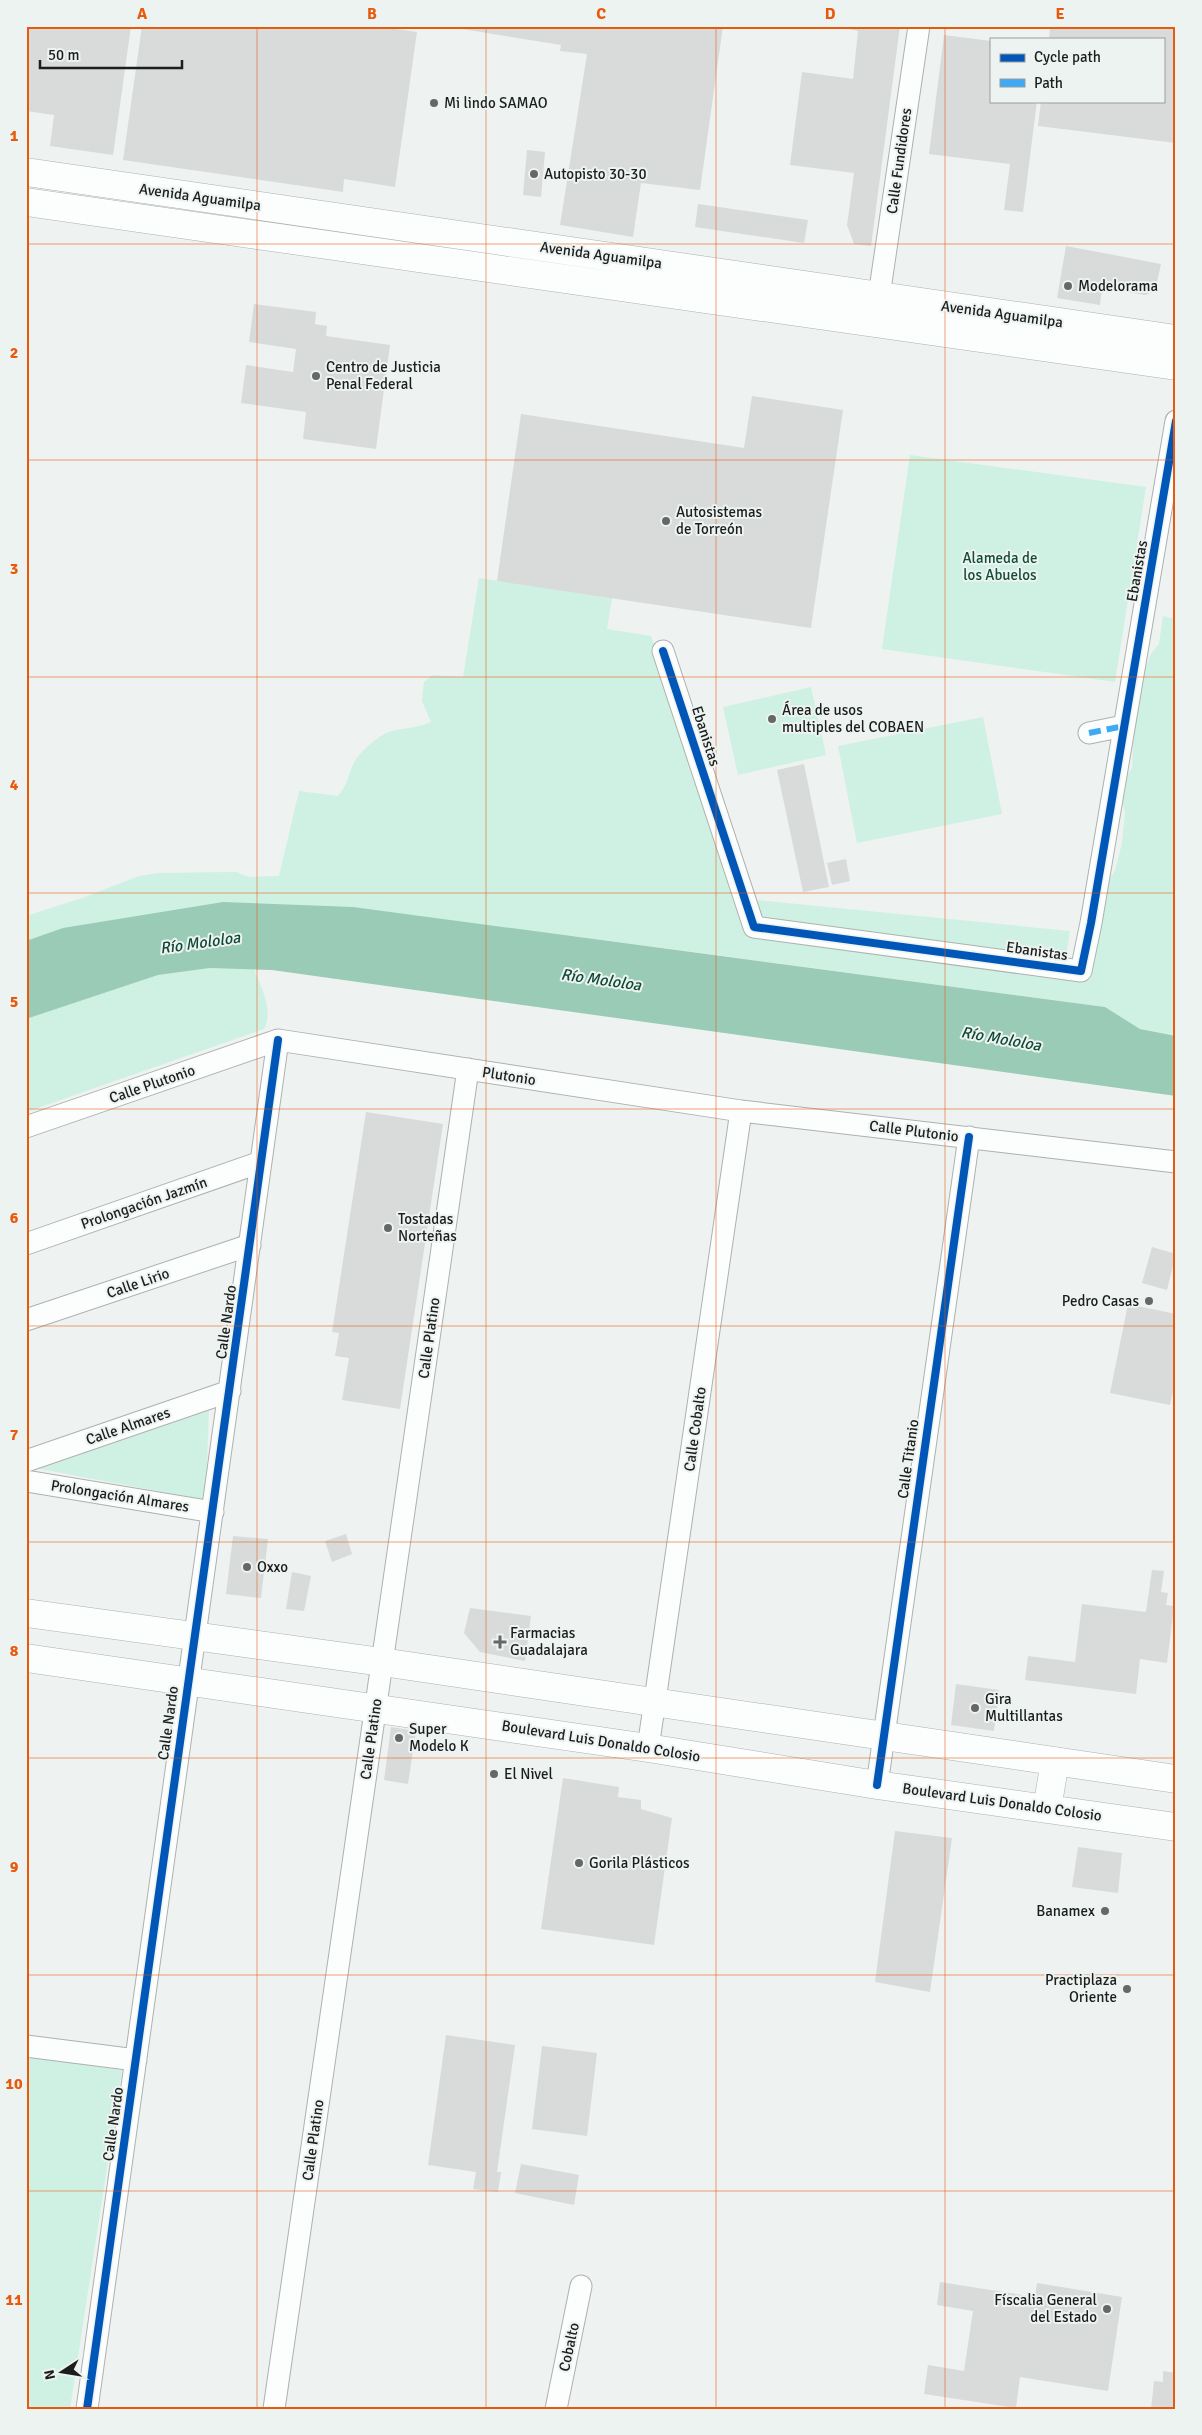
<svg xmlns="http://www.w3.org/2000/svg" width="1202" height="2435" viewBox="0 0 1202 2435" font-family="Signika,sans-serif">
	<rect width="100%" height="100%" fill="#eef2f0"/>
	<path fill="#cff1e3" d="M910,455l236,32 -31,195 -233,-33z
		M479,578l133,20 -5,31 44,7 95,286 334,49 27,-88 8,-12 7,-28 3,-31 -3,-11 4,-24 6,-9 2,-47 5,-14 4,-33 8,-20 8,-10 4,-28 13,3v417l-36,-7 -35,-22 -533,-71 -546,5v-25l56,-18 57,-22 19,-3 78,-1 13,5 30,-1 20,-85 39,5c9,-10 10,-20 15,-31 5,-12 22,-26 33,-32 15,-6 31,-4 45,-11l-9,-21 2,-19 9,-7 30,2z
		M811,687l15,68 -88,20 -15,-68z
		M983,717l19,97 -145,29 -19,-97z
		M757,900l313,31 -5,32 -301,-37z
		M210,968l44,1c7,19 20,41 10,60l-238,83v-93l132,-44z
		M209,1403l-3,97 -177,-33z
		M26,2056l96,14 -52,339h-44z"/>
	<path fill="#99cbb7" d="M223,902l130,5 752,100 35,22 36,7v60l-904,-126 -62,-2 -52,7 -132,44v-78l37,-13z"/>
	<path fill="#d8dbda" d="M26,26h105l-18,129 -63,-9 4,-31 -28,-4z
		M142,26h232l43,6 -22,155 -51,-8 -1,13 -220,-32z
		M444,26h279l-23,164 -59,-7 -8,54 -73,-12 27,-171 -27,-3 1,-6z
		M835,26h65l-29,220 -17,-2 -7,-19 7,-52 -64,-8 12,-93 51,7 5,-48z
		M1050,26h126v117l-138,-17 3,-25h122v-62h-114z
		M944,35l47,6v60h46l-14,111 -19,-2 6,-46 -81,-10z
		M527,150l18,2 -4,45 -18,-2z
		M698,204l110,16 -4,23 -109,-16z
		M1066,246l95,18 -6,27 -10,4 -43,-7 -2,17 -43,-7z
		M254,304l62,8 -1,12 12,2 -1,10 64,9 -14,104 -73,-10 3,-27 -65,-9 5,-38 47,7 3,-23 -47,-7z
		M752,396l91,14 -32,218 -314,-47 24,-167 223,34z
		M804,764l25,123 -26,5 -26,-122z
		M846,859l4,22 -18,4 -5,-22z
		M366,1112l77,12 -43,285 -58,-9 7,-42 -14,-2 4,-23 -7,-1z
		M1152,1247l24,7 -9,36 -25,-7z
		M1128,1304l48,10v64l-6,27 -60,-12z
		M346,1534l6,20 -20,8 -7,-21z
		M233,1536l35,3 -7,59 -35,-4z
		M1152,1570l12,1 -3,21 7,1 -2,12 8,1 -7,57 -27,-4 -4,35 -111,-14 3,-24 47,6 7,-58 64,8z
		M292,1572l19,4 -7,35 -18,-2z
		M470,1608l61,8 -6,45 -45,-9 -16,-19z
		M956,1684l43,6 -5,41 -43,-6z
		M391,1727l25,4 -8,53 -24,-4z
		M563,1778l56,9 -1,10 23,3v9l31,9 -18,127 -113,-16z
		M895,1831l57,7 -22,154 -55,-10z
		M1078,1847l44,6 -4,40 -46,-6z
		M446,2035l69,10 -18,127h4l-3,20 -25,-3 3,-17 -48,-7z
		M542,2046l55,7 -10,83 -55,-7z
		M521,2164l58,11 -5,30 -59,-12z
		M940,2282l95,15 2,-14 85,14 -14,94 -88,-14 -4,31 -92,-14 4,-29 36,6 9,-60 -36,-6z
		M1163,2371l13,2v36h-25l3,-28 9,1z"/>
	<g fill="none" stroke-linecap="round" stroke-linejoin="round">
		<defs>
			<path id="street" d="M879,296l40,-270
				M663,651l91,276 327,44 10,-48 85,-502
				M1089,733l35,-7
				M26,1127l252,-87 463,71 435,51
				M26,1244l235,-82
				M26,1320l224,-75
				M26,1461l204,-70
				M26,1481l187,31
				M648,1748l93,-637
				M877,1785l92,-648
				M26,2046l110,14
				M87,2409l191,-1369
				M274,2409l194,-1340
				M556,2409l25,-123"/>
			<path id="primary" d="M26,172l1150,167
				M26,202l1150,164
				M26,1613l356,49 794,117
				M26,1658l622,90 229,37 299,42
				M1047,1809l8,-48"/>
		</defs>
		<use href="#street" stroke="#aeb1b0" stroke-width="23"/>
		<use href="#primary" stroke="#aeb1b0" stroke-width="29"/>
		<use href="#street" stroke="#fcfdfd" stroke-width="21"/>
		<use href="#primary" stroke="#fcfdfd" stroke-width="28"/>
		<path stroke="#3fa9f5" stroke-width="6" stroke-dasharray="12 6" stroke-linecap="butt" d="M1089,733l35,-7"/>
		<defs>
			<path id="cycleway" d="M663,651l91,276 327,44 10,-48 85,-502
				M877,1785l92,-648
				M87,2409l191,-1369"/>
		</defs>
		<use href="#cycleway" stroke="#edf3f0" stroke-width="11"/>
		<use href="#cycleway" stroke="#0057b8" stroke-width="8"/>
	</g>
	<path fill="none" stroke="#e8590c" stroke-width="1" stroke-opacity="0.55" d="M257,26v2383M486,26v2383M716,26v2383M945,26v2383M26,244h1150M26,460h1150M26,677h1150M26,893h1150M26,1109h1150M26,1326h1150M26,1542h1150M26,1758h1150M26,1975h1150M26,2191h1150"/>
	<g fill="#666867" stroke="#edf3f0" stroke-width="2">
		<circle cx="434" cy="103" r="5"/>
		<circle cx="534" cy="174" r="5"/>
		<circle cx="1068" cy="286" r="5"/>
		<circle cx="316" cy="376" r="5"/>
		<circle cx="666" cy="521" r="5"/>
		<circle cx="772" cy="719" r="5"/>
		<circle cx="388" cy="1228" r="5"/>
		<circle cx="1149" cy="1301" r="5"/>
		<circle cx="247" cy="1567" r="5"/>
		<path d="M497.5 1634.5h5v5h5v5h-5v5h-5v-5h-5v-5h5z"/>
		<circle cx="975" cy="1708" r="5"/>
		<circle cx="399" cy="1738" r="5"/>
		<circle cx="494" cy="1774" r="5"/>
		<circle cx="579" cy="1863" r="5"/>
		<circle cx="1105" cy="1911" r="5"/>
		<circle cx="1127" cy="1989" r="5"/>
		<circle cx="1107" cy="2309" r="5"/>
	</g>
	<g text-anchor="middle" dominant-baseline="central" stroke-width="4" stroke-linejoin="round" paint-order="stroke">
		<g font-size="15" fill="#1c1e1d" stroke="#edf3f0" text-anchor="start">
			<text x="444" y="103">Mi lindo SAMAO</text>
			<text x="544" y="174">Autopisto 30-30</text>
			<text x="1078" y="286">Modelorama</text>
			<text x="326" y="367">Centro de Justicia<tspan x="326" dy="17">Penal Federal</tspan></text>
			<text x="676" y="512">Autosistemas<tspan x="676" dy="17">de Torreón</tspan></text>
			<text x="782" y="710">Área de usos<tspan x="782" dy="17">multiples del COBAEN</tspan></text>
			<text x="398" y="1219">Tostadas<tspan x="398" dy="17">Norteñas</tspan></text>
			<text x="1139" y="1301" text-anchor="end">Pedro Casas</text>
			<text x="257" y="1567">Oxxo</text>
			<text x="510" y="1633">Farmacias<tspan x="510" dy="17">Guadalajara</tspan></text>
			<text x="985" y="1699">Gira<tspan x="985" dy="17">Multillantas</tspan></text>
			<text x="409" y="1729">Super<tspan x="409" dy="17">Modelo K</tspan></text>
			<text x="504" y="1774">El Nivel</text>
			<text x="589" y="1863">Gorila Plásticos</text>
			<text x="1095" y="1911" text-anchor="end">Banamex</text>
			<text x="1117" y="1980" text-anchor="end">Practiplaza<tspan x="1117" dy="17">Oriente</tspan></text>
			<text x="1097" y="2300" text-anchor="end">Físcalia General<tspan x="1097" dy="17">del Estado</tspan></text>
		</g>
		<g font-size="15" fill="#1c1e1d" stroke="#edf3f0">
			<text transform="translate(899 161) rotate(-82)">Calle Fundidores</text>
			<text transform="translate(200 197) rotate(8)">Avenida Aguamilpa</text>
			<text transform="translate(601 255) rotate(8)">Avenida Aguamilpa</text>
			<text transform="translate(1002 314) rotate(8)">Avenida Aguamilpa</text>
			<text transform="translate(1137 571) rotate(-80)">Ebanistas</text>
			<text transform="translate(706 736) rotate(72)">Ebanistas</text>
			<text transform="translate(1037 951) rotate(8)">Ebanistas</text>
			<text transform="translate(509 1076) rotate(9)">Plutonio</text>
			<text transform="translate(152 1084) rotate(-19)">Calle Plutonio</text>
			<text transform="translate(914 1131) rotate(7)">Calle Plutonio</text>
			<text transform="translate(144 1203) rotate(-19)">Prolongación Jazmín</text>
			<text transform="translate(138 1283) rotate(-19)">Calle Lirio</text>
			<text transform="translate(226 1322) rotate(-82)">Calle Nardo</text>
			<text transform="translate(429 1338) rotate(-82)">Calle Platino</text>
			<text transform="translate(128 1426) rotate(-19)">Calle Almares</text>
			<text transform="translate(695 1429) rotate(-82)">Calle Cobalto</text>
			<text transform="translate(908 1459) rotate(-82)">Calle Titanio</text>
			<text transform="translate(120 1496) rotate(9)">Prolongación Almares</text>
			<text transform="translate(168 1723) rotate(-82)">Calle Nardo</text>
			<text transform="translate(371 1739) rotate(-82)">Calle Platino</text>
			<text transform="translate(601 1741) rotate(9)">Boulevard Luis Donaldo Colosio</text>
			<text transform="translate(1002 1802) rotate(8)">Boulevard Luis Donaldo Colosio</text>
			<text transform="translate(113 2124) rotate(-82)">Calle Nardo</text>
			<text transform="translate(313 2140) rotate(-82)">Calle Platino</text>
			<text transform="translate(569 2347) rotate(-78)">Cobalto</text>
		</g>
		<g font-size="15" fill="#124c39" stroke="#edf3f0">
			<text x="1000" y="558">Alameda de<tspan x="1000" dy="17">los Abuelos</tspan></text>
		</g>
		<g font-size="16" font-style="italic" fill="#0f4936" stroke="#edf3f0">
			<text transform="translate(200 943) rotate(-8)">Río Mololoa</text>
			<text transform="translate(601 980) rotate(8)">Río Mololoa</text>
			<text transform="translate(1001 1039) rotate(10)">Río Mololoa</text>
		</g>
	</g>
	<rect width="1202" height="2435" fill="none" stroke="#edf3f0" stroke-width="55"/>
	<rect x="990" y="38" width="175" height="65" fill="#edf3f0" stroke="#999e9c"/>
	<rect x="1000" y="54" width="25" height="8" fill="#0057b8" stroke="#999e9c"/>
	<text x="1034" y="62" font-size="15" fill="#1c1e1d">Cycle path</text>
	<rect x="1000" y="79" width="25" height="8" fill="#3fa9f5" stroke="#999e9c"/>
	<text x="1034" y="88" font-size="15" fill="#1c1e1d">Path</text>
	<g transform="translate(62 2372) rotate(258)" stroke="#edf3f0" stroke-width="4" paint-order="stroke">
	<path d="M0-4L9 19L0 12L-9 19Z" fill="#1c1e1d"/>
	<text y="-8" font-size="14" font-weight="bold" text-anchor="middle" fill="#1c1e1d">N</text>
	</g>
	<path d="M40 60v8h142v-8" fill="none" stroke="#1c1e1d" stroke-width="2.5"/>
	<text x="48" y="60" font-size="15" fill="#1c1e1d" stroke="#edf3f0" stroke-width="4" paint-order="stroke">50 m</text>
	<rect x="28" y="28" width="1146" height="2380" fill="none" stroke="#e8590c" stroke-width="2"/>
	<g font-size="16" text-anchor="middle" font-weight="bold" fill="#e8590c">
		<text x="142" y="19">A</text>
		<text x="372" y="19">B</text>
		<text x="601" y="19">C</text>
		<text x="830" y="19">D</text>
		<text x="1060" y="19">E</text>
		<text x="14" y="141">1</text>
		<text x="14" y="358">2</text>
		<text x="14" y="574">3</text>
		<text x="14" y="790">4</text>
		<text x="14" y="1007">5</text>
		<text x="14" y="1223">6</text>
		<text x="14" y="1440">7</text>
		<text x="14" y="1656">8</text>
		<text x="14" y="1872">9</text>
		<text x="14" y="2089">10</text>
		<text x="14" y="2305">11</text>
	</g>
</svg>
